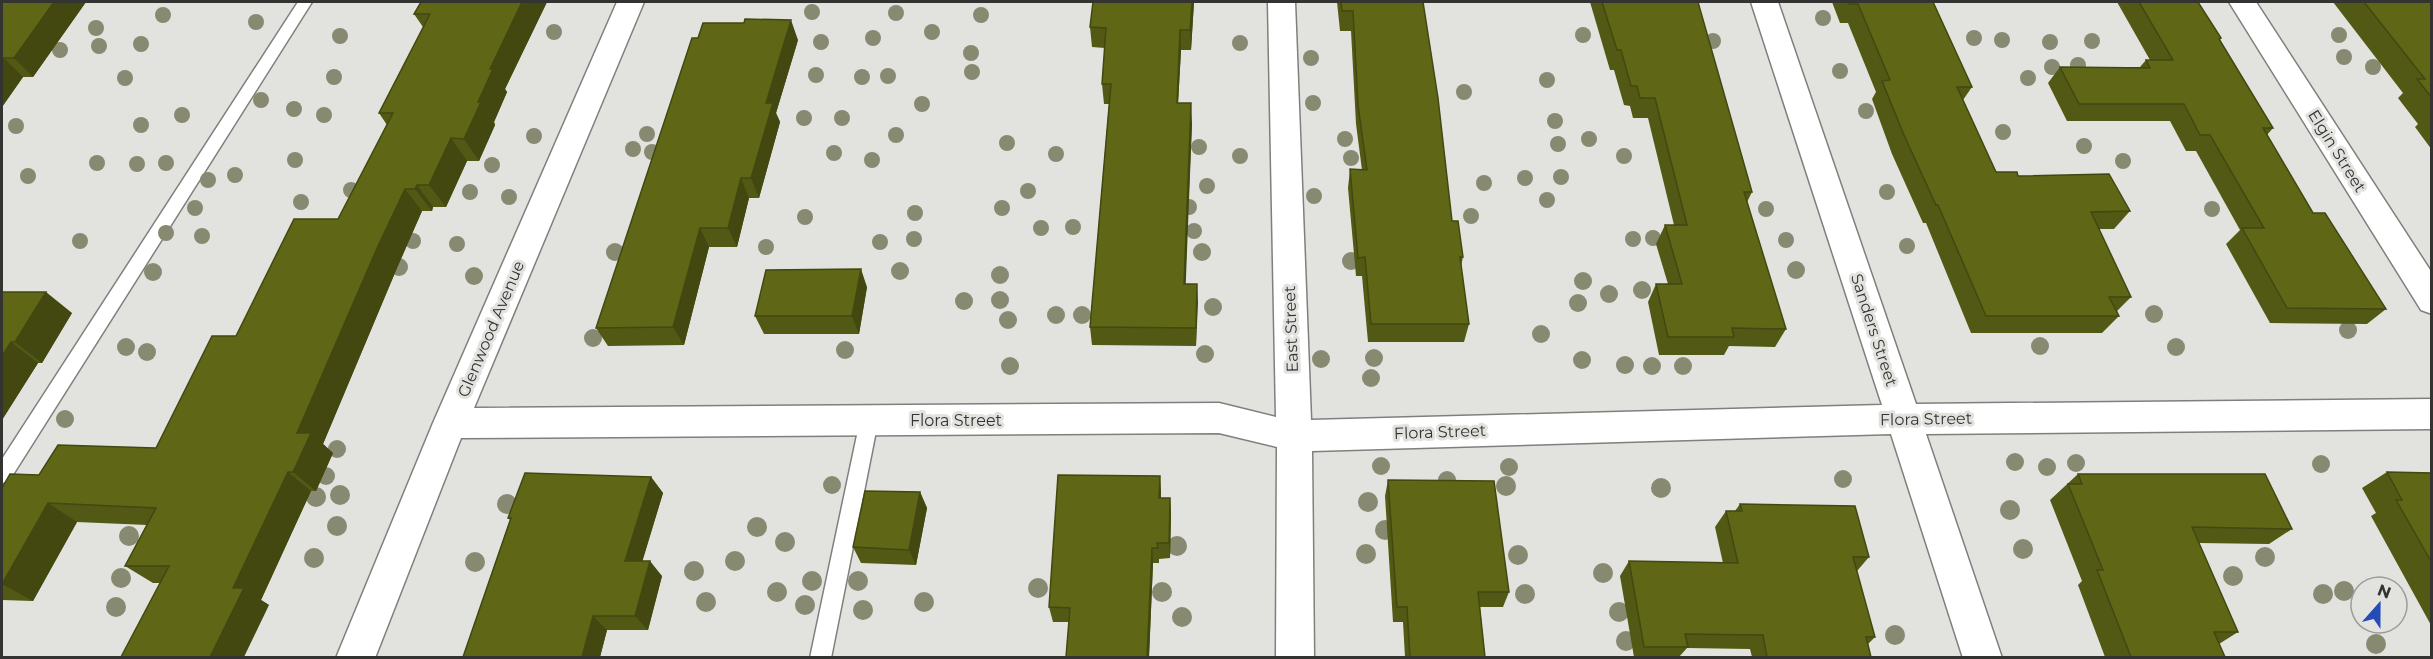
<svg xmlns="http://www.w3.org/2000/svg" width="2433" height="659" viewBox="0 0 2433 659" font-family="Montserrat,sans-serif">
	<rect width="100%" height="100%" fill="#e2e3df"/>
	<g fill="none" stroke-linecap="round" stroke-linejoin="round">
		<defs>
			<path id="lane" d="M298,2h14l-303,479 -7,2v-24z
				M869,413l7,2 2,6 -47,237h-21l50,-237 2,-6z"/>
			<path id="street" d="M617,2h27l-170,406 745,-5 57,14 -8,-415h27l16,418 571,-15 -131,-403h27l138,402 516,-5v30l-506,5 76,224h-39l-72,-224 -579,17 2,207h-38l1,-211 -58,-14 -758,5 -86,220h-39l97,-235z
				M2229,2h27l176,271v41l-11,-4z"/>
		</defs>
		<use href="#lane" stroke="#7f807d" stroke-width="3"/>
		<use href="#street" stroke="#7f807d" stroke-width="3"/>
		<use href="#lane" fill="#fff" fill-rule="evenodd"/>
		<use href="#street" fill="#fff" fill-rule="evenodd"/>
	</g>
	<g fill="#878a71">
		<circle cx="812" cy="12" r="8"/>
		<circle cx="896" cy="13" r="8"/>
		<circle cx="163" cy="15" r="8"/>
		<circle cx="981" cy="15" r="8"/>
		<circle cx="1823" cy="18" r="8"/>
		<circle cx="256" cy="22" r="8"/>
		<circle cx="96" cy="28" r="8"/>
		<circle cx="554" cy="32" r="8"/>
		<circle cx="932" cy="32" r="8"/>
		<circle cx="1583" cy="35" r="8"/>
		<circle cx="2339" cy="35" r="8"/>
		<circle cx="340" cy="36" r="8"/>
		<circle cx="873" cy="38" r="8"/>
		<circle cx="1974" cy="38" r="8"/>
		<circle cx="2002" cy="40" r="8"/>
		<circle cx="1713" cy="41" r="8"/>
		<circle cx="2092" cy="41" r="8"/>
		<circle cx="821" cy="42" r="8"/>
		<circle cx="2050" cy="42" r="8"/>
		<circle cx="1240" cy="43" r="8"/>
		<circle cx="141" cy="44" r="8"/>
		<circle cx="99" cy="46" r="8"/>
		<circle cx="60" cy="50" r="8"/>
		<circle cx="971" cy="53" r="8"/>
		<circle cx="2344" cy="57" r="8"/>
		<circle cx="1311" cy="58" r="8"/>
		<circle cx="2078" cy="65" r="8"/>
		<circle cx="2052" cy="67" r="8"/>
		<circle cx="2373" cy="67" r="8"/>
		<circle cx="1840" cy="71" r="8"/>
		<circle cx="972" cy="72" r="8"/>
		<circle cx="816" cy="75" r="8"/>
		<circle cx="888" cy="76" r="8"/>
		<circle cx="334" cy="77" r="8"/>
		<circle cx="862" cy="77" r="8"/>
		<circle cx="125" cy="78" r="8"/>
		<circle cx="2028" cy="78" r="8"/>
		<circle cx="1547" cy="80" r="8"/>
		<circle cx="1464" cy="92" r="8"/>
		<circle cx="261" cy="100" r="8"/>
		<circle cx="1313" cy="103" r="8"/>
		<circle cx="922" cy="104" r="8"/>
		<circle cx="294" cy="109" r="8"/>
		<circle cx="1866" cy="111" r="8"/>
		<circle cx="182" cy="115" r="8"/>
		<circle cx="324" cy="115" r="8"/>
		<circle cx="804" cy="118" r="8"/>
		<circle cx="842" cy="118" r="8"/>
		<circle cx="1555" cy="121" r="8"/>
		<circle cx="141" cy="125" r="8"/>
		<circle cx="16" cy="126" r="8"/>
		<circle cx="2003" cy="132" r="8"/>
		<circle cx="647" cy="134" r="8"/>
		<circle cx="896" cy="135" r="8"/>
		<circle cx="534" cy="136" r="8"/>
		<circle cx="1345" cy="139" r="8"/>
		<circle cx="1589" cy="139" r="8"/>
		<circle cx="1007" cy="143" r="8"/>
		<circle cx="1558" cy="144" r="8"/>
		<circle cx="2084" cy="146" r="8"/>
		<circle cx="1199" cy="147" r="8"/>
		<circle cx="633" cy="149" r="8"/>
		<circle cx="652" cy="152" r="8"/>
		<circle cx="834" cy="153" r="8"/>
		<circle cx="1056" cy="154" r="8"/>
		<circle cx="1240" cy="156" r="8"/>
		<circle cx="1624" cy="156" r="8"/>
		<circle cx="1351" cy="158" r="8"/>
		<circle cx="295" cy="160" r="8"/>
		<circle cx="872" cy="160" r="8"/>
		<circle cx="2123" cy="161" r="8"/>
		<circle cx="97" cy="163" r="8"/>
		<circle cx="166" cy="163" r="8"/>
		<circle cx="137" cy="164" r="8"/>
		<circle cx="492" cy="165" r="8"/>
		<circle cx="235" cy="175" r="8"/>
		<circle cx="28" cy="176" r="8"/>
		<circle cx="1561" cy="177" r="8"/>
		<circle cx="1525" cy="178" r="8"/>
		<circle cx="208" cy="180" r="8"/>
		<circle cx="1484" cy="183" r="8"/>
		<circle cx="1207" cy="186" r="8"/>
		<circle cx="351" cy="190" r="8"/>
		<circle cx="1028" cy="191" r="8"/>
		<circle cx="470" cy="192" r="8"/>
		<circle cx="1887" cy="192" r="8"/>
		<circle cx="1314" cy="196" r="8"/>
		<circle cx="509" cy="197" r="8"/>
		<circle cx="1547" cy="200" r="8"/>
		<circle cx="301" cy="202" r="8"/>
		<circle cx="1189" cy="207" r="8"/>
		<circle cx="195" cy="208" r="8"/>
		<circle cx="1002" cy="208" r="8"/>
		<circle cx="1766" cy="209" r="8"/>
		<circle cx="2212" cy="209" r="8"/>
		<circle cx="915" cy="213" r="8"/>
		<circle cx="1471" cy="216" r="8"/>
		<circle cx="805" cy="217" r="8"/>
		<circle cx="1073" cy="227" r="8"/>
		<circle cx="1041" cy="228" r="8"/>
		<circle cx="1194" cy="231" r="8"/>
		<circle cx="166" cy="233" r="8"/>
		<circle cx="202" cy="236" r="8"/>
		<circle cx="1653" cy="238" r="8"/>
		<circle cx="914" cy="239" r="8"/>
		<circle cx="1633" cy="239" r="8"/>
		<circle cx="1786" cy="240" r="8"/>
		<circle cx="80" cy="241" r="8"/>
		<circle cx="413" cy="241" r="8"/>
		<circle cx="880" cy="242" r="8"/>
		<circle cx="457" cy="244" r="8"/>
		<circle cx="1907" cy="246" r="8"/>
		<circle cx="766" cy="247" r="8"/>
		<circle cx="615" cy="252" r="9"/>
		<circle cx="1202" cy="252" r="9"/>
		<circle cx="1351" cy="261" r="9"/>
		<circle cx="399" cy="267" r="9"/>
		<circle cx="1796" cy="270" r="9"/>
		<circle cx="900" cy="271" r="9"/>
		<circle cx="153" cy="272" r="9"/>
		<circle cx="1000" cy="275" r="9"/>
		<circle cx="474" cy="276" r="9"/>
		<circle cx="1583" cy="281" r="9"/>
		<circle cx="1642" cy="290" r="9"/>
		<circle cx="1609" cy="294" r="9"/>
		<circle cx="1000" cy="300" r="9"/>
		<circle cx="964" cy="301" r="9"/>
		<circle cx="1578" cy="303" r="9"/>
		<circle cx="1213" cy="307" r="9"/>
		<circle cx="2154" cy="314" r="9"/>
		<circle cx="1056" cy="315" r="9"/>
		<circle cx="1082" cy="315" r="9"/>
		<circle cx="1008" cy="320" r="9"/>
		<circle cx="2348" cy="330" r="9"/>
		<circle cx="1541" cy="334" r="9"/>
		<circle cx="593" cy="338" r="9"/>
		<circle cx="2040" cy="346" r="9"/>
		<circle cx="126" cy="347" r="9"/>
		<circle cx="2176" cy="347" r="9"/>
		<circle cx="845" cy="350" r="9"/>
		<circle cx="147" cy="352" r="9"/>
		<circle cx="1205" cy="354" r="9"/>
		<circle cx="1374" cy="358" r="9"/>
		<circle cx="1321" cy="359" r="9"/>
		<circle cx="1582" cy="360" r="9"/>
		<circle cx="1625" cy="365" r="9"/>
		<circle cx="1010" cy="366" r="9"/>
		<circle cx="1652" cy="366" r="9"/>
		<circle cx="1683" cy="366" r="9"/>
		<circle cx="1371" cy="378" r="9"/>
		<circle cx="65" cy="419" r="9"/>
		<circle cx="337" cy="449" r="9"/>
		<circle cx="2015" cy="462" r="9"/>
		<circle cx="2076" cy="463" r="9"/>
		<circle cx="2321" cy="464" r="9"/>
		<circle cx="1381" cy="466" r="9"/>
		<circle cx="1509" cy="467" r="9"/>
		<circle cx="2047" cy="467" r="9"/>
		<circle cx="326" cy="476" r="9"/>
		<circle cx="1843" cy="479" r="9"/>
		<circle cx="1447" cy="480" r="9"/>
		<circle cx="1506" cy="486" r="10"/>
		<circle cx="832" cy="485" r="9"/>
		<circle cx="1661" cy="488" r="10"/>
		<circle cx="340" cy="495" r="10"/>
		<circle cx="316" cy="497" r="10"/>
		<circle cx="1368" cy="502" r="10"/>
		<circle cx="507" cy="504" r="10"/>
		<circle cx="2010" cy="510" r="10"/>
		<circle cx="337" cy="526" r="10"/>
		<circle cx="757" cy="527" r="10"/>
		<circle cx="1385" cy="530" r="10"/>
		<circle cx="129" cy="536" r="10"/>
		<circle cx="785" cy="542" r="10"/>
		<circle cx="1177" cy="546" r="10"/>
		<circle cx="2023" cy="549" r="10"/>
		<circle cx="1366" cy="554" r="10"/>
		<circle cx="1518" cy="555" r="10"/>
		<circle cx="2265" cy="557" r="10"/>
		<circle cx="314" cy="558" r="10"/>
		<circle cx="735" cy="561" r="10"/>
		<circle cx="475" cy="562" r="10"/>
		<circle cx="694" cy="571" r="10"/>
		<circle cx="1603" cy="573" r="10"/>
		<circle cx="2233" cy="576" r="10"/>
		<circle cx="121" cy="578" r="10"/>
		<circle cx="812" cy="581" r="10"/>
		<circle cx="858" cy="581" r="10"/>
		<circle cx="1038" cy="588" r="10"/>
		<circle cx="2344" cy="591" r="10"/>
		<circle cx="777" cy="592" r="10"/>
		<circle cx="1162" cy="592" r="10"/>
		<circle cx="1525" cy="594" r="10"/>
		<circle cx="2323" cy="594" r="10"/>
		<circle cx="706" cy="602" r="10"/>
		<circle cx="924" cy="602" r="10"/>
		<circle cx="805" cy="605" r="10"/>
		<circle cx="116" cy="607" r="10"/>
		<circle cx="863" cy="610" r="10"/>
		<circle cx="1619" cy="612" r="10"/>
		<circle cx="1182" cy="617" r="10"/>
		<circle cx="1895" cy="635" r="10"/>
		<circle cx="1626" cy="641" r="10"/>
		<circle cx="2376" cy="644" r="10"/>
	</g>
	<path fill="#525914" d="M2,2h84l-53,75h-10l-21,30z
		M421,2h126l-42,87 2,3 -13,30 1,3 -16,36h-12l-21,46h-13l-1,4h-10l-25,57 -74,176 10,9 -17,38h-5l-50,109 8,5 -109,-22h-7l-28,-17 22,-41 -70,-3 -44,79 -31,-1v-112l37,-13 117,-27 80,-112 102,-117 49,-94 -8,-12 44,-86 -9,-13z
		M1194,2l-3,48h-10l-3,53 14,20 -7,161h12l-1,62 -104,-1 -2,-18 19,-223h-5l-2,-20 3,-36 -13,-1 -2,-20z
		M1337,2h86l29,219 11,36 -2,9 8,58 -5,18h-96l-6,-66h-6l-8,-88 2,-19 12,1 -6,-46 -5,-93h-11z
		M1590,2h108l54,190 -5,10 39,127 -11,18 -46,-1 -5,9h-65l-11,-53 8,-18h12l-12,-40 9,-19h9l-26,-107h-15l-3,-12 -6,-1 -10,-35h-4z
		M1832,2h101l39,85 -9,13 33,72 22,4 112,35 -16,18h-15l32,68 -14,14 2,5 -17,17h-131l-45,-110h-3l-31,-69 -20,-55 4,-7 -28,-69h-8z
		M2117,2h81l23,36 -1,2 53,88 -6,7 46,78 73,96 -19,15 -97,-1 -44,-79 14,-14 -44,-79h-10l-16,-30h-103l-19,-38 12,-16h80l6,-7h4z
		M2333,2h99v148l-17,-23 3,-3 -20,-26 5,-5z
		M798,40l-22,73 4,9 -21,76h-10l-12,49h-28l-25,98 -76,1 -12,-18z
		M867,287l-8,47h-95l-9,-18z
		M2,292l70,21 -30,50h-4l-36,57z
		M2387,472l45,1v154l-61,-111 5,-3 -14,-25z
		M2078,474l214,55 -23,15 -70,-1 39,89 -19,12 6,13h-120l-27,-72 4,-4 -32,-81z
		M1160,476l1,22h9l1,16 -1,44 -11,1v4h-6l-4,94h-83l3,-35h-16l-4,-15z
		M651,477l12,16 -21,68 20,15 -14,54h-41l-7,27h-137l47,-137 -2,-2z
		M1388,480l121,112 -6,15h-23l5,50h-80l-2,-35h-10l-8,-126z
		M920,492l7,16 -11,57 -55,-2 -8,-16z
		M1740,504l129,53 -12,14 18,66 -7,7 3,13h-119l-2,-8 -63,-1 -8,9h-45l-14,-81 9,-15 94,2 -8,-36 11,-16h9z"/>
	<path fill="#424810" d="M54,2h32l-53,75 -19,-19z
		M522,2h25l-42,87 2,3 -13,30 1,3 -16,36 -15,-22 26,-70z
		M1192,2h2l-3,48 -1,-20z
		M791,20l7,20 -22,73 4,9 -21,76 -8,-20 15,-75z
		M1180,30l1,20 -4,73v-20z
		M4,58l19,19 -21,30v-46z
		M1191,103l1,20 -7,180 -1,-19z
		M451,138l16,23 -21,46 -17,-22z
		M741,178l8,20 -12,49 -9,-19z
		M417,185l16,22 -1,4 -17,-22z
		M405,189l17,22 -25,57 -74,176 10,9 -17,38 -23,-19 4,-39 81,-187z
		M700,228l9,19 -25,98 -11,-18z
		M861,269l6,18 -8,47 -7,-18z
		M1197,284l1,19 -2,43v-18z
		M46,292l26,21 -30,50 -27,-21z
		M11,342l27,21 -36,57v-64z
		M288,472l23,19 -50,109 8,5 -25,52h-34l23,-69z
		M1160,476l1,16 -1,22 -1,-16z
		M651,477l12,16 -25,83 -13,-15z
		M920,492l7,16 -11,57 -7,-15z
		M1170,498l1,16 -1,44 -1,-15z
		M48,503l29,19 -44,79 -31,-17z
		M1152,548l1,15 -4,94h-2z
		M650,561l12,15 -14,54 -13,-14z
		M593,616l14,14 -7,27h-18z"/>
	<path fill="#5f6717" stroke="#424810" stroke-width="1.5" d="M2,2h52l-40,56h-10l-2,3z
		M421,2h101l-32,67h3l-15,33h3l-17,37 -13,-1 -22,47h-12l-2,4h-10l-27,57 -81,187h14l-18,39h-5l-55,116h11l-34,69h-89l48,-91h-44l31,-58 -108,-5 -46,81v-96l8,-14 29,1 19,-30 98,3 56,-112h24l58,-117h44l55,-106h-14l51,-99h-16z
		M1093,2h99l-2,28h-10l-3,73h14l-7,181h13l-1,44 -106,-1 21,-243h-9l4,-56 -16,-1z
		M1341,2h82l15,96 14,123h6l5,36h-3l9,67h-98l-6,-67 -7,1 -8,-89 17,1 -9,-65 -5,-94h-11z
		M1602,2h96l54,190h-8l42,137 -54,-1 2,9h-66l-12,-53h26l-17,-59h22l-32,-127h-15l-3,-12h-6l-10,-36h-4z
		M1848,2h85l39,85h-15l39,85h21l1,4 91,-2 21,37 -39,1 40,85h-22l10,19h-133l-48,-111h-2l-32,-70 -22,-54 8,-1 -32,-76h-9z
		M2139,2h59l23,36 -2,1 54,89h-10l50,85h12l61,96 -99,-1 -45,-80h22l-54,-93h-10l-16,-31h-105l-19,-37 90,1 -4,-8h27z
		M2364,2h68v96l-15,-19h8z
		M745,19l46,1 -25,83h7l-22,75h-10l-13,50h-28l-27,99 -77,1 96,-290h6l5,-15h41z
		M861,269l-9,47h-97l11,-46z
		M2,292h44l-31,50h-4l-9,14z
		M2387,472l45,1v90l-36,-63h6z
		M525,473l126,4 -26,84h25l-15,55h-42l-11,41h-119l48,-139h-3z
		M2078,474h187l27,55 -100,-2 46,105h-24l11,25h-94l-34,-87h6l-35,-86h14z
		M1058,475l102,1 -1,22h11l-1,45h-12l1,5h-6l-5,109h-81l4,-49 -21,-1z
		M1388,480l106,1 15,111h-31l7,65h-75l-3,-50h-10z
		M865,491l55,1 -11,58 -56,-3z
		M1740,504l115,2 14,51h-16l22,80h-9l5,20h-104l-4,-22 -78,-1 3,13h-44l-15,-86 109,2 -12,-52h16z"/>
	<g text-anchor="middle" dominant-baseline="central" stroke-width="6" stroke-linejoin="round" paint-order="stroke">
		<g font-size="16" fill="#333332" stroke="#e2e3df">
			<text transform="translate(2337 151) rotate(58)">Elgin Street</text>
			<text transform="translate(491 329) rotate(-67)">Glenwood Avenue</text>
			<text transform="translate(1291 329) rotate(-92)">East Street</text>
			<text transform="translate(1874 330) rotate(72)">Sanders Street</text>
			<text transform="translate(1926 419) rotate(-1)">Flora Street</text>
			<text x="956" y="420">Flora Street</text>
			<text transform="translate(1440 432) rotate(-2)">Flora Street</text>
		</g>
	</g>
	<rect width="2433" height="659" fill="none" stroke="#333332" stroke-width="6"/>
	<g transform="translate(2379 605) rotate(21)"><circle r="28" fill="#e2e3df" stroke="#9c9d9a" stroke-width="1.5"/>
	<path d="M0-4.5L10 22L0 15L-10 22Z" fill="#254bb9"/>
	<text y="-9" font-size="16" font-weight="bold" text-anchor="middle" fill="#333332">N</text>
	</g>
</svg>
